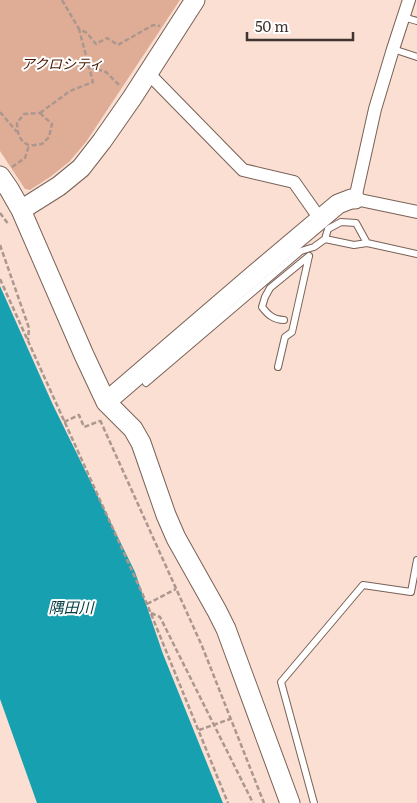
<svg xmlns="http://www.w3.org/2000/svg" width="417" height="803" viewBox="0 0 417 803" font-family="Literata,'Noto Sans JP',serif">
	<rect width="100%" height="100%" fill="#fbdfd3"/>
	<path fill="#dfad96" d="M0,0h180l-94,142 -17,20 -19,15 -20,13 -5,-1 -25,-38z"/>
	<path fill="#17a0af" d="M0,286l53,119 82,167 28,82 60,149h-186l-37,-104z"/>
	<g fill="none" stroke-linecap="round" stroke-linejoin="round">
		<defs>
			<path id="lane" d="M403,17l14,4
				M393,49l24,8
				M367,243l-11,-20 -15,-1 -13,7 -3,10 29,6 13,-2 50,11
				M284,320c-10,0 -16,-5 -22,-13l3,-10 5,-9 39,-32
				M278,367l7,-30 7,-5 17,-76
				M146,383l155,-132 13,-4 11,-8
				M314,803l-33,-121 82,-97 48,7 6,-32"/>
			<path id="street" d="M409,0l-16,49 -18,60 -20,90 62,13
				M148,73l95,97 51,12 26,37"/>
			<path id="secondary" d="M0,176l9,13 12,21 63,145 22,47 27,27 8,14 25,72 10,23 41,73 9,18 64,174
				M21,210l38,-24 22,-18 21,-27 30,-43 63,-98
				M106,402l149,-128 83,-70 13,-5h4"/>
		</defs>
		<use href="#lane" stroke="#796156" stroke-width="8"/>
		<use href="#street" stroke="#796156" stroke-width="14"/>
		<use href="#secondary" stroke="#796156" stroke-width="21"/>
		<path stroke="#ac978e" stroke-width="2.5" stroke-dasharray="5 2.5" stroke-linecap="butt" d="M62,0l17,29 8,4 9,11 11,-6 11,7 35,-20 7,1
			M90,67l16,5 14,14
			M0,112l17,20
			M40,113l30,-22 23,-9 -14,-53
			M40,113l12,11 -3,13 -7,7c-3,0 -10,2 -13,1 -10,-3 -12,-14 -12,-22l7,-9z
			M12,167l13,-9 4,-13
			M0,213l9,12
			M0,245l29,83 -1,12
			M0,279l147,325 81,199
			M100,420l102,226 62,157
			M64,422l15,-7 5,12 16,-6
			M147,604l29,-15
			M151,613l9,4 93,186
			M199,730l31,-11"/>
		<use href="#lane" stroke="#fff" stroke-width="6"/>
		<use href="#street" stroke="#fff" stroke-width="12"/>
		<use href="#secondary" stroke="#fff" stroke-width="19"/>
	</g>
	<g text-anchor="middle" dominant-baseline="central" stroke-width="4" stroke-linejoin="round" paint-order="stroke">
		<g font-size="14" font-style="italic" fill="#481800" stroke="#fff">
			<text x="62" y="63">アクロシティ</text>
		</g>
		<g font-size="15" font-style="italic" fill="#023c42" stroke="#fff">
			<text x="71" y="606">隅田川</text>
		</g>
	</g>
	<path d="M247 32v8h106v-8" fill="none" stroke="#3f3430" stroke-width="2.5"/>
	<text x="255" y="32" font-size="15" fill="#3f3430" stroke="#ffffff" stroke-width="4" paint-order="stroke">50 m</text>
</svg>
